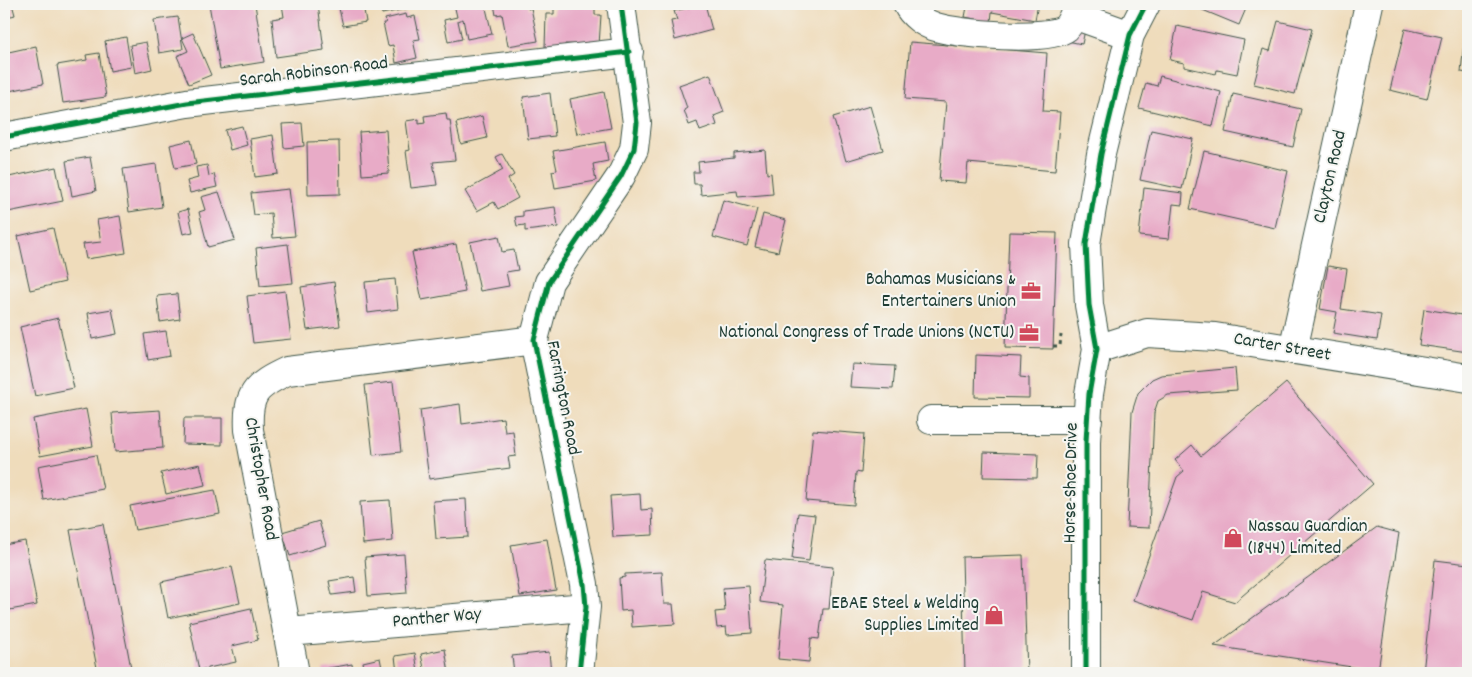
<svg xmlns="http://www.w3.org/2000/svg" width="1472" height="677" viewBox="0 0 1472 677" font-family="Dekko,sans-serif">
	<rect width="100%" height="100%" fill="#f6f6f2"/>
	<filter id="ink" filterUnits="userSpaceOnUse"><feTurbulence type="fractalNoise" baseFrequency=".02" numOctaves="2"/><feDisplacementMap in="SourceGraphic" scale="10" xChannelSelector="R" yChannelSelector="G"/><feConvolveMatrix kernelMatrix="1 2 1 2 8 2 1 2 1" color-interpolation-filters="sRGB"/></filter>
	<filter id="wash" filterUnits="userSpaceOnUse"><feTurbulence type="fractalNoise" baseFrequency=".0096" numOctaves="4" result="noise"/><feDisplacementMap in="SourceGraphic" scale="20" xChannelSelector="R" yChannelSelector="G"/><feGaussianBlur stdDeviation="1.12" result="paint"/><feColorMatrix in="noise" values="0 0 0 0 0 0 0 0 0 0 0 0 0 0 0 0 0 1.4 0 .05"/><feComposite in="paint" operator="in"/></filter>
	<g filter="url(#wash)">
		<rect width="100%" height="100%" fill="#efdcbb"/>
		<g id="blocks">
			<path fill="#e8abc7" d="M4,4h8l3,11 -11,3z
				M209,4h46l9,58 -44,7z
				M282,4h36l6,46 -48,7 -4,-38 12,-2z
				M338,4h25l3,18 -23,4z
				M380,4h35v3l-33,7z
				M454,4h31l7,30 -25,5 -4,-20 -5,2 4,18 -14,3 -4,-22 13,-3z
				M494,4h34v5l3,-1 7,33 -30,5 -6,-32 -6,1z
				M554,4h41v11h6l-2,30 -34,-1v5l-20,-1 1,-34h8z
				M705,4l7,26 -37,10 -4,-19 6,-1 -3,-9z
				M956,4h82l-3,16 -43,-8 -1,10 -26,-5 2,-10z
				M1188,4h60l-9,21z
				M406,14l1,4 8,-2 5,23 -7,1 4,18 -21,5 -3,-18 -5,1 -5,-23h3l-1,-4z
				M178,17l5,32 -24,4 -5,-33z
				M1278,21l34,8 -17,65 -41,-10 9,-35 7,2z
				M1177,26l67,14 -7,34 -20,-4 -1,4 -32,-7v-4l-14,-3z
				M1070,27l15,3 -3,14 -15,-3z
				M1405,29l37,8 -15,62 -37,-9z
				M193,33l18,42 -22,9 -12,-28 11,-5 -6,-13z
				M126,37l5,30 -21,4 -5,-30z
				M146,42l6,27 -17,4 -5,-28z
				M910,42l137,11 -4,58 17,1 -5,59 -87,-8 -2,20 -27,-2 7,-79 -41,-3z
				M1464,43h4v30l-7,-1z
				M36,46l7,38 -39,8v-39z
				M99,53l7,44 -43,6 -6,-38 30,-5 -1,-5z
				M710,74l14,38 -10,4 3,9 -17,6 -3,-9 -8,3 -5,-15 3,-2 -8,-23z
				M1160,76l61,16 -8,34 -74,-18 7,-25 11,3z
				M604,92l7,36 -34,6 -7,-35z
				M550,93l5,43 -27,3 -5,-42z
				M1233,94l68,15 -8,38 -68,-15z
				M870,106l13,44 -37,11 -13,-44z
				M446,113l1,7h3l5,40 -22,2 4,23 -26,3 -5,-37 4,-1 -4,-29 13,-2v5l6,-1 -1,-7z
				M482,116l5,22 -26,6 -5,-21z
				M302,123l2,23 -20,2 -2,-24z
				M242,126l5,19 -17,5 -5,-20z
				M386,130l3,43 -27,2 -3,-43z
				M1151,130l42,9 -11,50 -42,-9z
				M273,135l5,39 -23,3 -5,-38z
				M191,140l5,24 -21,4 -5,-23z
				M339,141l1,53 -32,1 -1,-53z
				M605,142l3,19 -15,3 3,17 -41,7 -3,-17 5,-1 -4,-19z
				M765,150l2,24 4,-1 2,21 -35,3 -1,-6 -36,4 -1,-11h-6l-1,-12h6l-1,-10 36,-4v-5z
				M1204,151l84,20 -13,57 -85,-19z
				M502,154l12,21 -6,4 10,19 -20,11 -4,-7 -17,9 -12,-20 38,-21 -7,-13z
				M90,157l6,34 -24,5 -6,-35z
				M156,164l6,43 -33,5 -6,-43z
				M207,165l2,11 5,-2 3,13 -27,6 -3,-12 11,-3 -2,-11z
				M56,167l7,34 -55,11 -4,-34z
				M1144,188l39,5 -1,12 -9,-1 -4,35 -30,-3z
				M289,189l6,47 -22,2 -2,-25 -17,2 -3,-22z
				M219,192l16,48 -27,7 -9,-35 6,-2 -4,-13z
				M723,200l34,9 -10,37 -34,-9z
				M555,207l3,20 -33,4v-6l-8,1 -2,-9 8,-1v-5z
				M188,209l5,23 -10,2 -5,-22z
				M763,214l23,6 -8,32 -23,-5z
				M120,216l6,37 -40,6 -3,-15 18,-2 -4,-22z
				M53,228l12,54 -35,8 -12,-54z
				M1009,232l48,1 -4,116 -48,-1z
				M499,236l3,16 12,-2 4,20 -12,2 3,14 -29,5 -10,-49z
				M288,244l5,39 -33,3 -4,-38z
				M456,244l9,48 -43,8 -10,-48z
				M1328,266l19,3 -6,40 40,6 -4,25 -44,-7 4,-21 -17,-3z
				M395,279l3,30 -30,4 -3,-31z
				M334,282l6,44 -33,4 -6,-43z
				M285,291l6,48 -38,4 -6,-47z
				M177,294l3,25 -20,3 -3,-26z
				M112,309l5,25 -25,5 -4,-26z
				M1424,309l44,7v36l-49,-7z
				M58,318l16,70 -39,8 -15,-69z
				M166,331l4,25 -22,4 -4,-26z
				M976,355l45,2 -1,20 9,1v20l-54,-1z
				M852,364l43,2 -2,23 -43,-2z
				M1235,368l2,22 -69,5 -10,6 -4,12 -5,115 -22,-1 5,-115 6,-19 14,-14 9,-4z
				M393,382l8,70 -28,3 -8,-70z
				M1286,383l87,101 -138,118 -32,-10 -10,28 -60,-20 44,-123 7,-6 -9,-11 17,-15 9,11z
				M460,404l2,20 41,-6 2,14 8,-1 3,25 -8,1 2,11 -81,11 -9,-69z
				M86,409l7,37 -53,10 -7,-37z
				M160,410l3,38 -48,4 -3,-39z
				M184,418h38v27l-39,-1z
				M813,430l51,4 -3,39 -5,-1 -2,33 -48,-4z
				M984,452l54,2 -1,24 -54,-1z
				M96,455l7,34 -59,11 -6,-34z
				M200,464l5,21 -39,9 -5,-21z
				M215,490l5,24 -85,16 -5,-24z
				M640,494l1,16 11,-1 1,26 -40,2 -3,-41z
				M466,499l2,38 -32,2 -3,-38z
				M390,500l3,41 -30,3 -3,-42z
				M798,513l17,2 -6,46 -17,-2z
				M319,521l7,24 -36,11 -8,-24z
				M103,524l29,149h-34l-28,-143z
				M1377,527l22,6 -21,138 -164,-25z
				M547,539l9,51 -36,6 -9,-51z
				M25,541l12,64 -33,6v-66z
				M404,554l3,39 -39,3 -3,-39z
				M1023,555l4,118h-62l-3,-116z
				M765,560l68,7 -4,42h-6l-4,30 -8,-1 -2,24 -31,-3 5,-54 -23,-3z
				M1435,560l33,4v109h-45z
				M232,567l8,36 -72,15 -7,-36z
				M662,572l2,32h9l2,20 -43,3 -1,-17 -10,1 -2,-33 6,-1v-3z
				M354,577l2,15 -24,3 -3,-14z
				M749,586l3,47 -25,2 -1,-8 -9,1 -2,-16 10,-1 -2,-23z
				M251,608l7,32 -26,6 4,16 -37,8 -10,-48z
				M445,649l4,24h-24l-4,-19z
				M549,652l2,21h-37l-2,-17z
				M415,653l3,19 -21,1 -2,-17z
				M380,658l3,15h-18l-2,-11z
				M352,664l1,9h-29l-1,-4z"/>
		</g>
	</g>
	<g filter="url(#ink)">
		<use href="#blocks" fill-opacity="0" stroke="#3e5548" stroke-width="1"/>
		<g fill="none" stroke-linecap="round" stroke-linejoin="round">
			<defs>
				<path id="minor" d="M907,4c5,11 18,20 29,23 21,7 113,15 130,1 6,-6 9,-17 12,-24
					M1074,15l56,20
					M4,137l183,-34 442,-51
					M1097,349l50,-16 68,4 253,41
					M1293,350l76,-346
					M931,420h157
					M288,632l298,-25
					M295,673l-46,-243c-2,-36 6,-44 38,-59l247,-31
					M579,673l7,-66 -2,-23 -50,-244 15,-58 72,-106 13,-27 3,-26 -16,-119
					M1086,673v-232l3,-47 8,-45 -8,-44 -3,-61 15,-90 29,-119 16,-31"/>
			</defs>
			<use href="#minor" stroke="#3e5548" stroke-width="30"/>
			<path stroke="#3e5548" stroke-width="3" stroke-dasharray="4 4" stroke-linecap="butt" d="M1053,346h7l1,-11"/>
			<use href="#minor" stroke="#fff" stroke-width="28"/>
			<defs>
				<path id="cycleway" d="M4,137l183,-34 442,-51
					M579,673l7,-66 -2,-23 -50,-244 15,-58 72,-106 13,-27 3,-26 -16,-119
					M1086,673v-232l3,-47 8,-45 -8,-44 -3,-61 15,-90 29,-119 16,-31"/>
			</defs>
			<use href="#cycleway" stroke="#f6f6f2" stroke-width="8"/>
			<use href="#cycleway" stroke="#00873e" stroke-width="5"/>
		</g>
	</g>
	<defs>
		<symbol id="office-bare" viewBox="-9 -9 18 18"><path d="M-6-3h4V-5.5h4V-3h4V5H-6ZM-1-4.5V-3h2v-1.5ZM-6 0V1H6V0Z" fill="#d1495b" stroke="#f6f6f2" stroke-width="2.5" paint-order="stroke"/></symbol>
		<symbol id="shop-bare" viewBox="-9 -9 18 18"><path d="M-5-2.5h2.3a2.7 3.5 0 0 1 5.4 0H5L5.5 6h-11ZM-1.5-2.5h3a1.5 2.3 0 0 0-3 0Z" fill="#d1495b" stroke="#f6f6f2" stroke-width="2.5" paint-order="stroke"/></symbol>
	</defs>
	<g fill-rule="evenodd">
		<use href="#office-bare" x="1017" y="277" width="28" height="28"/>
		<use href="#office-bare" x="1015" y="319" width="28" height="28"/>
		<use href="#shop-bare" x="1219" y="524" width="28" height="28"/>
		<use href="#shop-bare" x="980" y="601" width="28" height="28"/>
	</g>
	<g text-anchor="middle" dominant-baseline="central" stroke-width="4" stroke-linejoin="round" paint-order="stroke">
		<g font-size="19" fill="#1f3d34" stroke="#f6f6f2">
			<text transform="translate(314 73) rotate(-7)">Sarah Robinson Road</text>
			<text transform="translate(1331 177) rotate(-77)">Clayton Road</text>
			<text transform="translate(1282 348) rotate(10)">Carter Street</text>
			<text transform="translate(562 398) rotate(79)">Farrington Road</text>
			<text transform="translate(260 479) rotate(80)">Christopher Road</text>
			<text transform="translate(1072 483) rotate(-89)">Horse Shoe Drive</text>
			<text transform="translate(437 619) rotate(-5)">Panther Way</text>
		</g>
		<g font-size="19" fill="#1f3d34" stroke="#f6f6f2" text-anchor="end">
			<text x="1016" y="280">Bahamas Musicians &amp;<tspan x="1016" dy="22">Entertainers Union</tspan></text>
			<text x="1014" y="333">National Congress of Trade Unions (NCTU)</text>
			<text x="1248" y="527" text-anchor="start">Nassau Guardian<tspan x="1248" dy="22">(1844) Limited</tspan></text>
			<text x="979" y="604">EBAE Steel &amp; Welding<tspan x="979" dy="22">Supplies Limited</tspan></text>
		</g>
	</g>
	<rect width="1472" height="677" fill="none" stroke="#f6f6f2" stroke-width="20"/>
</svg>
